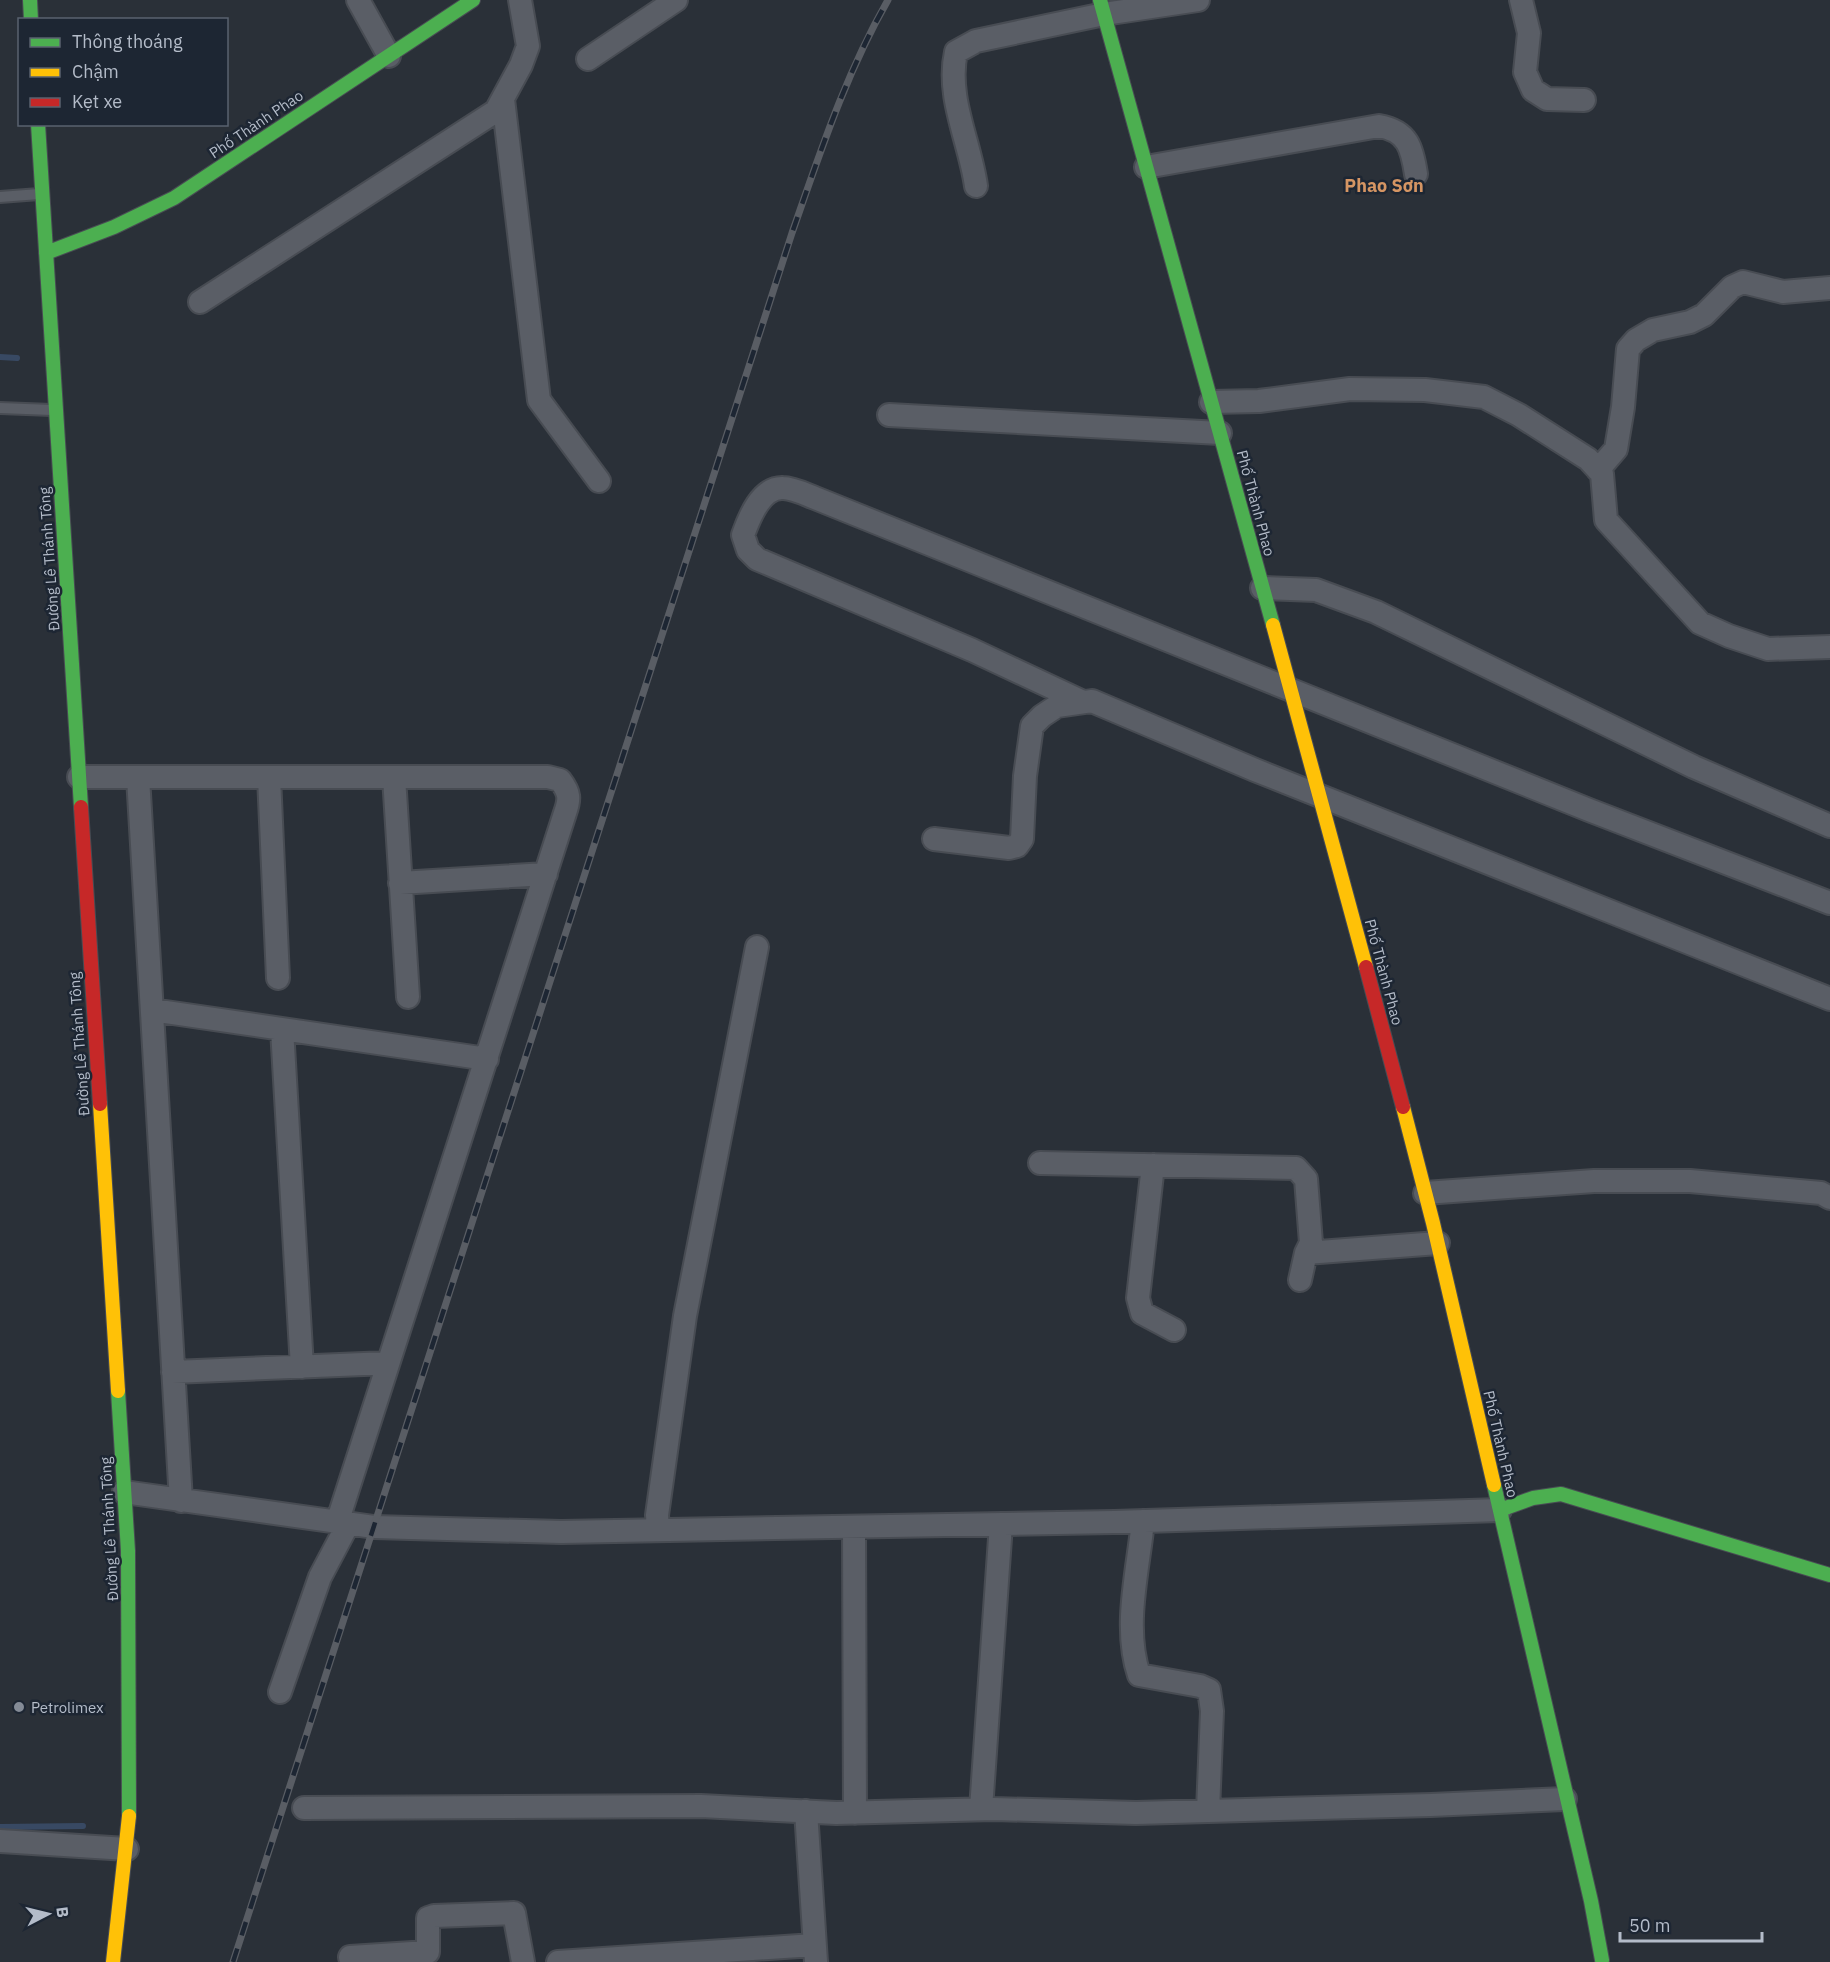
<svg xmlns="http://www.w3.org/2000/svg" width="1830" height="1962" viewBox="0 0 1830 1962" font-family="'IBM Plex Sans',sans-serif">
	<rect width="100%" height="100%" fill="#2a3038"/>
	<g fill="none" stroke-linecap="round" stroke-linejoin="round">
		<path stroke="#384963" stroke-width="6" d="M0,357l17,1
			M0,1827l83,-1"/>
		<defs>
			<path id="lane" d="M0,197l39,-3
				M0,408l52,2"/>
			<path id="street" d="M358,0l31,56
				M1521,0l8,33 -4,39 8,18 14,9 37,1
				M588,59l88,-59
				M503,99l36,301 60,81
				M1146,167l233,-41c29,5 33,22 37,48
				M976,186c-6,-44 -30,-89 -20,-134l20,-11 128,-27 94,-14
				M200,302l296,-191 25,-46 7,-19 -8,-46
				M1211,402l48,-1 91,-12 75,1 59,7 35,18 69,44 14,15 4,46 94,103 29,13 39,13 62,-2
				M889,415l331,18
				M1598,470l18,-21 7,-42 5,-58 8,-9 17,-10 37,-8 14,-7 28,-28 11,-5 40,10 47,-4
				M1262,588l54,2 60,22 318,155 136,59
				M1083,702l-111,-52 -215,-91 -9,-9 -5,-15c6,-17 18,-48 40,-47 10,0 22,6 32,10l774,312 241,93
				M79,777h469l12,3c10,13 10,19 5,33l-228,710
				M138,777l43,724
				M269,777l9,201
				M394,777l14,220
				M934,839l75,9 8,-2 5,-7 3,-63 7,-50 10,-10 15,-10 35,-5 163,69 575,229
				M400,883l146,-9
				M152,1010l335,49
				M282,1029l20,338
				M1040,1163l256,5 10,11 5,64 -5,10 -6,27
				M1153,1165l-15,133 4,15 32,17
				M1425,1193l169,-12h96l131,12 9,5
				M1306,1253l132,-10
				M173,1372l215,-9
				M124,1492l250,35 187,5 553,-10 386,-12
				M1143,1521c-5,50 -20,106 -4,154l61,11 9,4 3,21 -4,100
				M854,1527l1,286
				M658,1530l-1,-15 28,-199 72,-369
				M280,1692l40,-115 28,-53
				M304,1808l397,-2 135,7 158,-4 142,4 295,-8 134,-6
				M981,1809l20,-285
				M806,1811l10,151
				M0,1841l127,8
				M350,1957l78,-5v-34l6,-2 80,-3 9,49
				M558,1962l256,-17"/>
			<path id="fast" d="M30,0l1,20
				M1100,0l173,625
				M38,124l43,683
				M46,253l68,-26 60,-29 299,-198
				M118,1391l10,160 1,265
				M1494,1485l97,416 11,59
				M1500,1510l33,-12 28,-4 269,81"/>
			<path id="slow" d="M1273,625l93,342
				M100,1104l18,287
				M1403,1107l30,116 61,262
				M113,1962l16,-146"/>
			<path id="jam" d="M81,807l19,297
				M1366,967l37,140"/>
		</defs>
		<use href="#lane" stroke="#484c53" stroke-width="14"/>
		<use href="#street" stroke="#484c53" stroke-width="26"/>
		<use href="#fast" stroke="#484c53" stroke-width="16"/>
		<use href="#slow" stroke="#484c53" stroke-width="16"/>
		<use href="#jam" stroke="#484c53" stroke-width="16"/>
		<use href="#lane" stroke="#5a5e66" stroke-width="10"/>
		<use href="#street" stroke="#5a5e66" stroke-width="22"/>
		<use href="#fast" stroke="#4caf50" stroke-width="14"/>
		<use href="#slow" stroke="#ffc107" stroke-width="14"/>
		<use href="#jam" stroke="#c62828" stroke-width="14"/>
		<defs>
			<path id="rail" d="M233,1962l559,-1729c28,-80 54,-160 96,-233"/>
		</defs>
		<use href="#rail" stroke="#595d64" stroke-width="7"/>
		<use href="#rail" stroke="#1d2633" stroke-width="4.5" stroke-dasharray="14" stroke-linecap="butt"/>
	</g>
	<circle fill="#848b96" stroke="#1d2633" stroke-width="2" cx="19" cy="1707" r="6"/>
	<g text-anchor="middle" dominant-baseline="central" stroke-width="5" stroke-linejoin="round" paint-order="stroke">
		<g font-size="15" fill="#b4bcc9" stroke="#1d2633">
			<text transform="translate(256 124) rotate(-34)">Phố Thành Phao</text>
			<text transform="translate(1256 503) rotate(75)">Phố Thành Phao</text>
			<text transform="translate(49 559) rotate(-94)">Đường Lê Thánh Tông</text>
			<text transform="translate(1384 972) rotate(75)">Phố Thành Phao</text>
			<text transform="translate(79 1044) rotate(-94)">Đường Lê Thánh Tông</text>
			<text transform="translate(1501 1444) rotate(77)">Phố Thành Phao</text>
			<text transform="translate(109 1529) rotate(-93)">Đường Lê Thánh Tông</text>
		</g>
		<g font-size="15" fill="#b4bcc9" stroke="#1d2633" text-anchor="start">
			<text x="31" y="1707">Petrolimex</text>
		</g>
		<g font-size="18" font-weight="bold" fill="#d59563" stroke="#1d2633">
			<text x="1384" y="185">Phao Sơn</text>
		</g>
	</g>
	<rect x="18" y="18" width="210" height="108" fill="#1d2633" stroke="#59626f" stroke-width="1.5"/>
	<rect x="30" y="38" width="30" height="9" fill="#4caf50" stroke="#59626f" stroke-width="1.5"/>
	<text x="72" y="48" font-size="18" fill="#b4bcc9">Thông thoáng</text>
	<rect x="30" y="68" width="30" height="9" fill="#ffc107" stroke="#59626f" stroke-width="1.5"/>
	<text x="72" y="78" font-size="18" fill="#b4bcc9">Chậm</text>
	<rect x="30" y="98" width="30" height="9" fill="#c62828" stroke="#59626f" stroke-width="1.5"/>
	<text x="72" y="108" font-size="18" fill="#b4bcc9">Kẹt xe</text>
	<g transform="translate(48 1914) rotate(83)" stroke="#1d2633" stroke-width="4.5" paint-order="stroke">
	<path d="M0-4.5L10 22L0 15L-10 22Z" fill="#b4bcc9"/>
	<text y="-9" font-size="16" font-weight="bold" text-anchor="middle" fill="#b4bcc9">B</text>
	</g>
	<path d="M1620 1932v9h142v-9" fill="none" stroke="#b4bcc9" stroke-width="3"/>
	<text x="1629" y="1932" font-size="18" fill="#b4bcc9" stroke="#1d2633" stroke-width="4.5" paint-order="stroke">50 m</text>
</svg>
